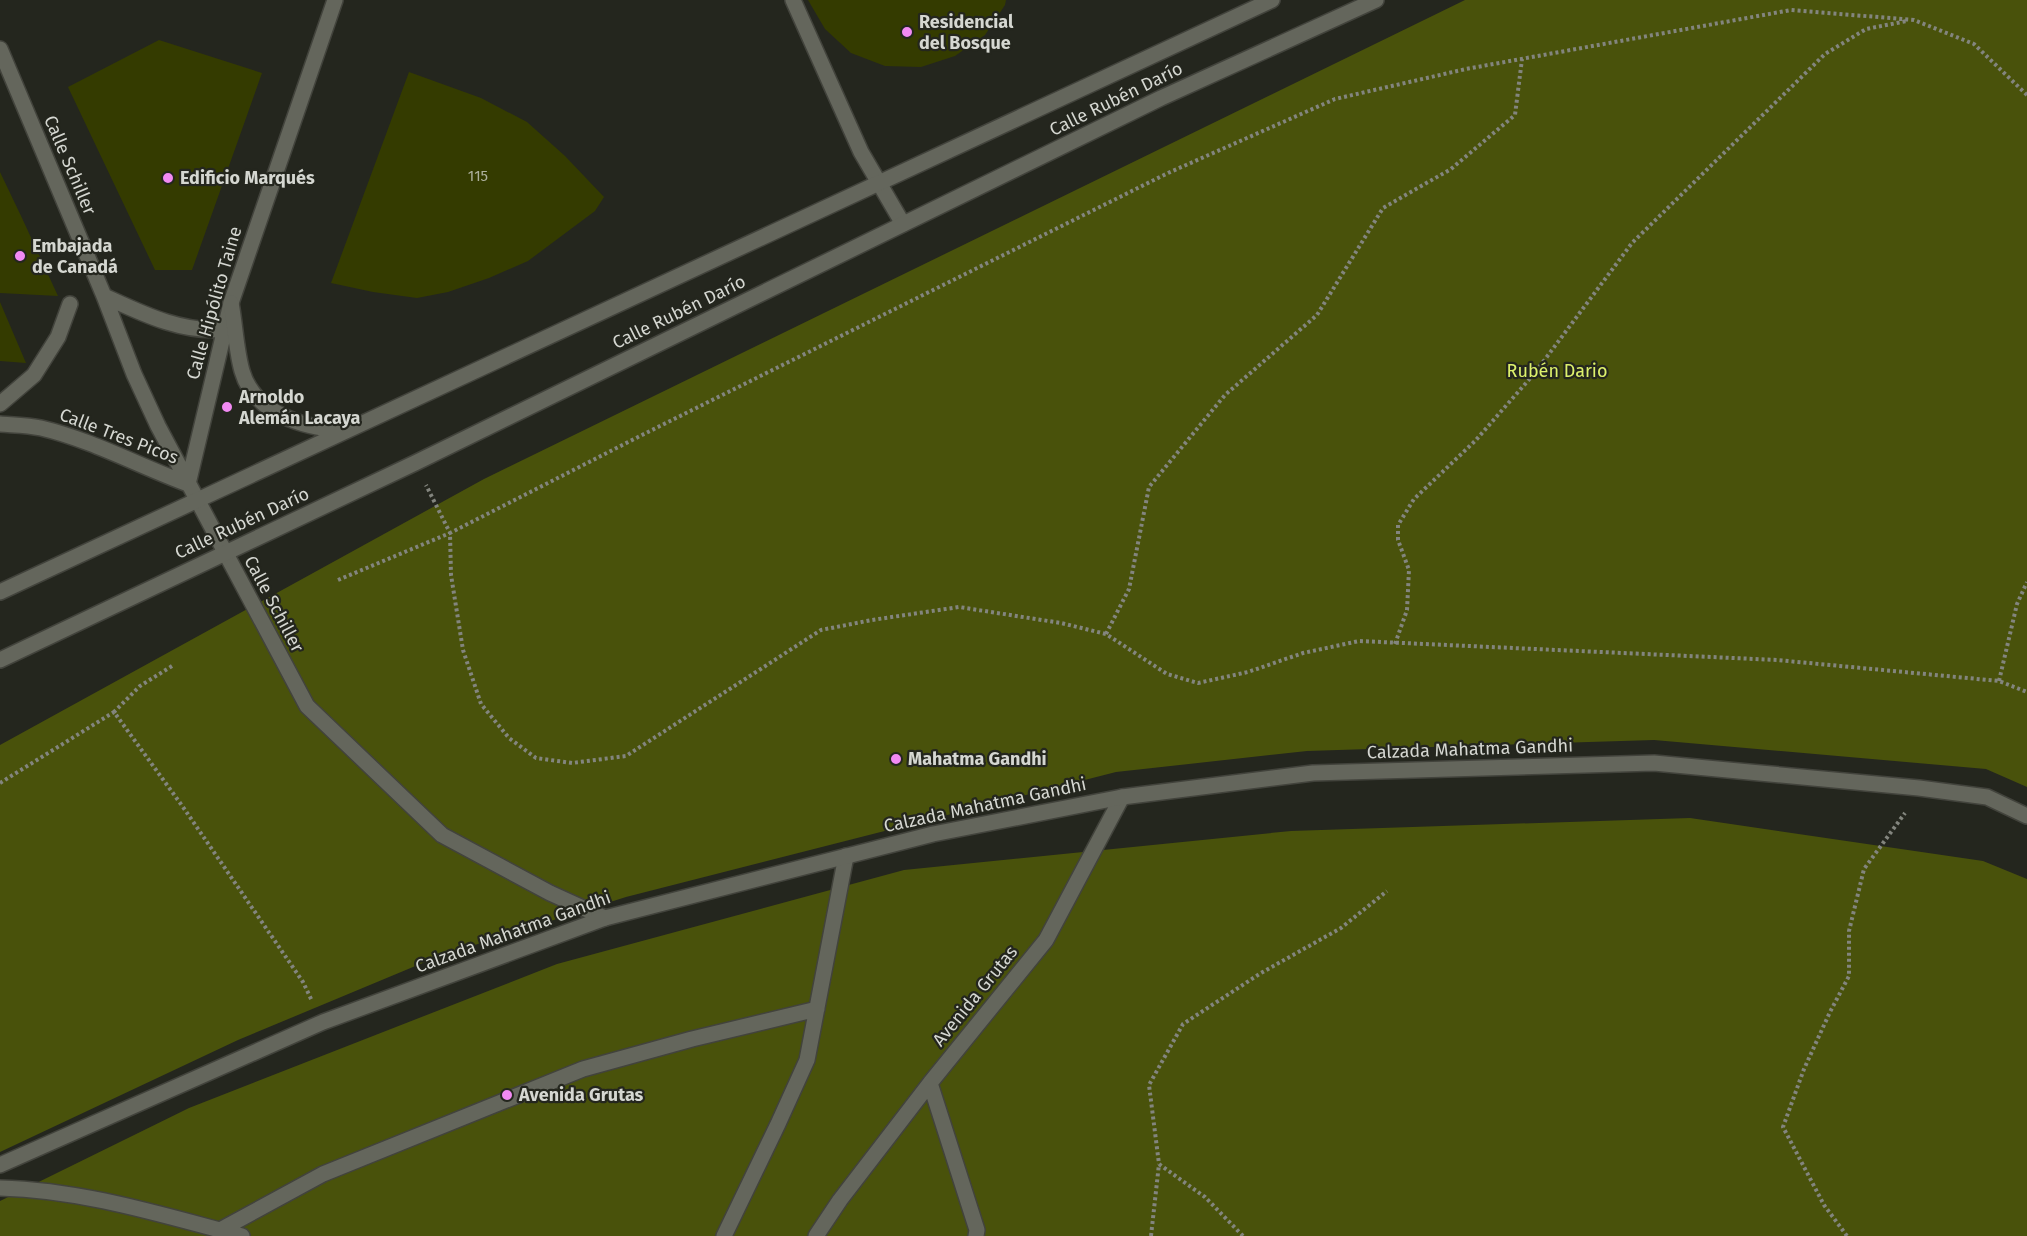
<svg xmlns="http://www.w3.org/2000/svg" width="2027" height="1236" viewBox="0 0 2027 1236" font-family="'Fira Sans',sans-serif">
	<rect width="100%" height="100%" fill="#24261e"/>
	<path fill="#49520b" d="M1465,0h562v787l-41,-18 -332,-29 -347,11 -191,21 -490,125 -189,60 -199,83 -238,112v-407l484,-266z
		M1690,818l293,43 44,18v357h-2027v-35l189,-93 368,-144 347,-94 387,-39z"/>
	<path fill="#343b00" d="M808,0h198l-1,5 -20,30 -30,21 -34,11 -36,-1 -34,-13 -26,-24z
		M159,40l103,33 -70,197h-37l-87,-183z
		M409,72l72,26 46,24 38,34 39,41 -9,14 -67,50 -39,17 -41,14 -31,6 -44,-6 -42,-9z
		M0,172l22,46 36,78 -58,-3z
		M0,302l26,61 -26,-2z"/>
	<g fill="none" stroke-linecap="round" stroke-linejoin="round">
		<defs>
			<path id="service" d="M793,0l68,152 42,72
				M930,1083l47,147 -1,6
				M0,1188c83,2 162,27 242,48
				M220,1230l103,-56 260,-105 109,-30 125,-30
				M724,1236l54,-112 29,-64 39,-204
				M816,1236l24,-36 90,-117 116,-143 76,-143"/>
			<path id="minor" d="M0,49l104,247 30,78 24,52 149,280 135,129 108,58 55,25
				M104,296c37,17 79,38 121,33
				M0,404l34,-29 24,-38 12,-33
				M0,424c13,1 28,1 41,4 51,12 98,38 147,56
				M188,484l43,-181 104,-303"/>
			<path id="tertiary" d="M231,303c4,21 5,47 11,68 12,42 61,57 100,59
				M0,592l1272,-592
				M0,660l415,-197 746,-365 215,-98
				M0,1165l323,-143 282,-104 328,-84 189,-37 191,-24 341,-10 265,25 68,9 40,19"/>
		</defs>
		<use href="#service" stroke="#42433c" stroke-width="18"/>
		<use href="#minor" stroke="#42433c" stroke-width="18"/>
		<use href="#tertiary" stroke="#42433c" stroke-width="18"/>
		<path stroke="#83857e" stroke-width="4" stroke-dasharray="3 3" stroke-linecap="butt" d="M2027,95l-53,-51 -60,-24 -123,-10 -325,59 -131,30 -167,74 -526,262 -192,98 1,42 12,75 18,54 28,34 27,20 36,5 54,-7 195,-126 51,-10 87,-13 102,16 45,11 61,40 31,9 50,-11 55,-19 56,-12 418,19 222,21 28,11
			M338,580l112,-47 -24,-48
			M1106,634l23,-45 20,-102 76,-92 92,-80 66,-107 68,-39 64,-54 7,-56
			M1395,644l12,-34 2,-40 -11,-30v-15l16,-26 61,-58 59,-67 98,-131 193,-189 41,-25 41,-8
			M172,666l-32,20 -26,26 69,95 120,175 9,19
			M1999,681l18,-77 10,-22
			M0,783l114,-71
			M1151,1236l8,-72
			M1243,1236l-38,-39 -46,-33 -10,-79 34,-61 78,-51 80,-45 46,-37
			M1847,1236l-23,-31 -41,-78 21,-58 26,-57 19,-36v-45l15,-62 41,-56"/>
		<use href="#service" stroke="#64665c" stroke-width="15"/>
		<use href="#minor" stroke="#64665c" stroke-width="15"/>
		<use href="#tertiary" stroke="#64665c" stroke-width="15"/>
	</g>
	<g fill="#f28af3" stroke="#24261e" stroke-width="2">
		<circle cx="907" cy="32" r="6"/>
		<circle cx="168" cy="178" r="6"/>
		<circle cx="20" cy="256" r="6"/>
		<circle cx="227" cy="407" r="6"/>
		<circle cx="896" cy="759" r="6"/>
		<circle cx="507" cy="1095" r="6"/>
	</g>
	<g text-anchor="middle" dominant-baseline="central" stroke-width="4.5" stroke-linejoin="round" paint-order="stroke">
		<g font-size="15" fill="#adb09d">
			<text x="478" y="176">115</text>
		</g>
		<g font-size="18" font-weight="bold" fill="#d5d7d1" stroke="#24261e" text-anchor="start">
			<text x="919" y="22">Residencial<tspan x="919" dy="21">del Bosque</tspan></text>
			<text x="180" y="178">Edificio Marqués</text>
			<text x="32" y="246">Embajada<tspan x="32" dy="21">de Canadá</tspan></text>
			<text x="239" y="397">Arnoldo<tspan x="239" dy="21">Alemán Lacaya</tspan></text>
			<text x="908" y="759">Mahatma Gandhi</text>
			<text x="519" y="1095">Avenida Grutas</text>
		</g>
		<g font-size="18" fill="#d5d7d1" stroke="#24261e">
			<text transform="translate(1116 99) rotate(-26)">Calle Rubén Darío</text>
			<text transform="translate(70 165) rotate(67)">Calle Schiller</text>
			<text transform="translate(214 303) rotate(-74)">Calle Hipólito Taine</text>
			<text transform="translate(679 312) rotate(-26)">Calle Rubén Darío</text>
			<text transform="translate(119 436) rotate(21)">Calle Tres Picos</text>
			<text transform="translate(242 523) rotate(-25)">Calle Rubén Darío</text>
			<text transform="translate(274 604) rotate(62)">Calle Schiller</text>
			<text transform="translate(1470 749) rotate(-2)">Calzada Mahatma Gandhi</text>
			<text transform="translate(985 805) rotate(-12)">Calzada Mahatma Gandhi</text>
			<text transform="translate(513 932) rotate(-20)">Calzada Mahatma Gandhi</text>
			<text transform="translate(975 996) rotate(-51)">Avenida Grutas</text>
		</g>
		<g font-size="18" fill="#ddf16c" stroke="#24261e">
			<text x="1557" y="371">Rubén Dario</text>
		</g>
	</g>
</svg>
